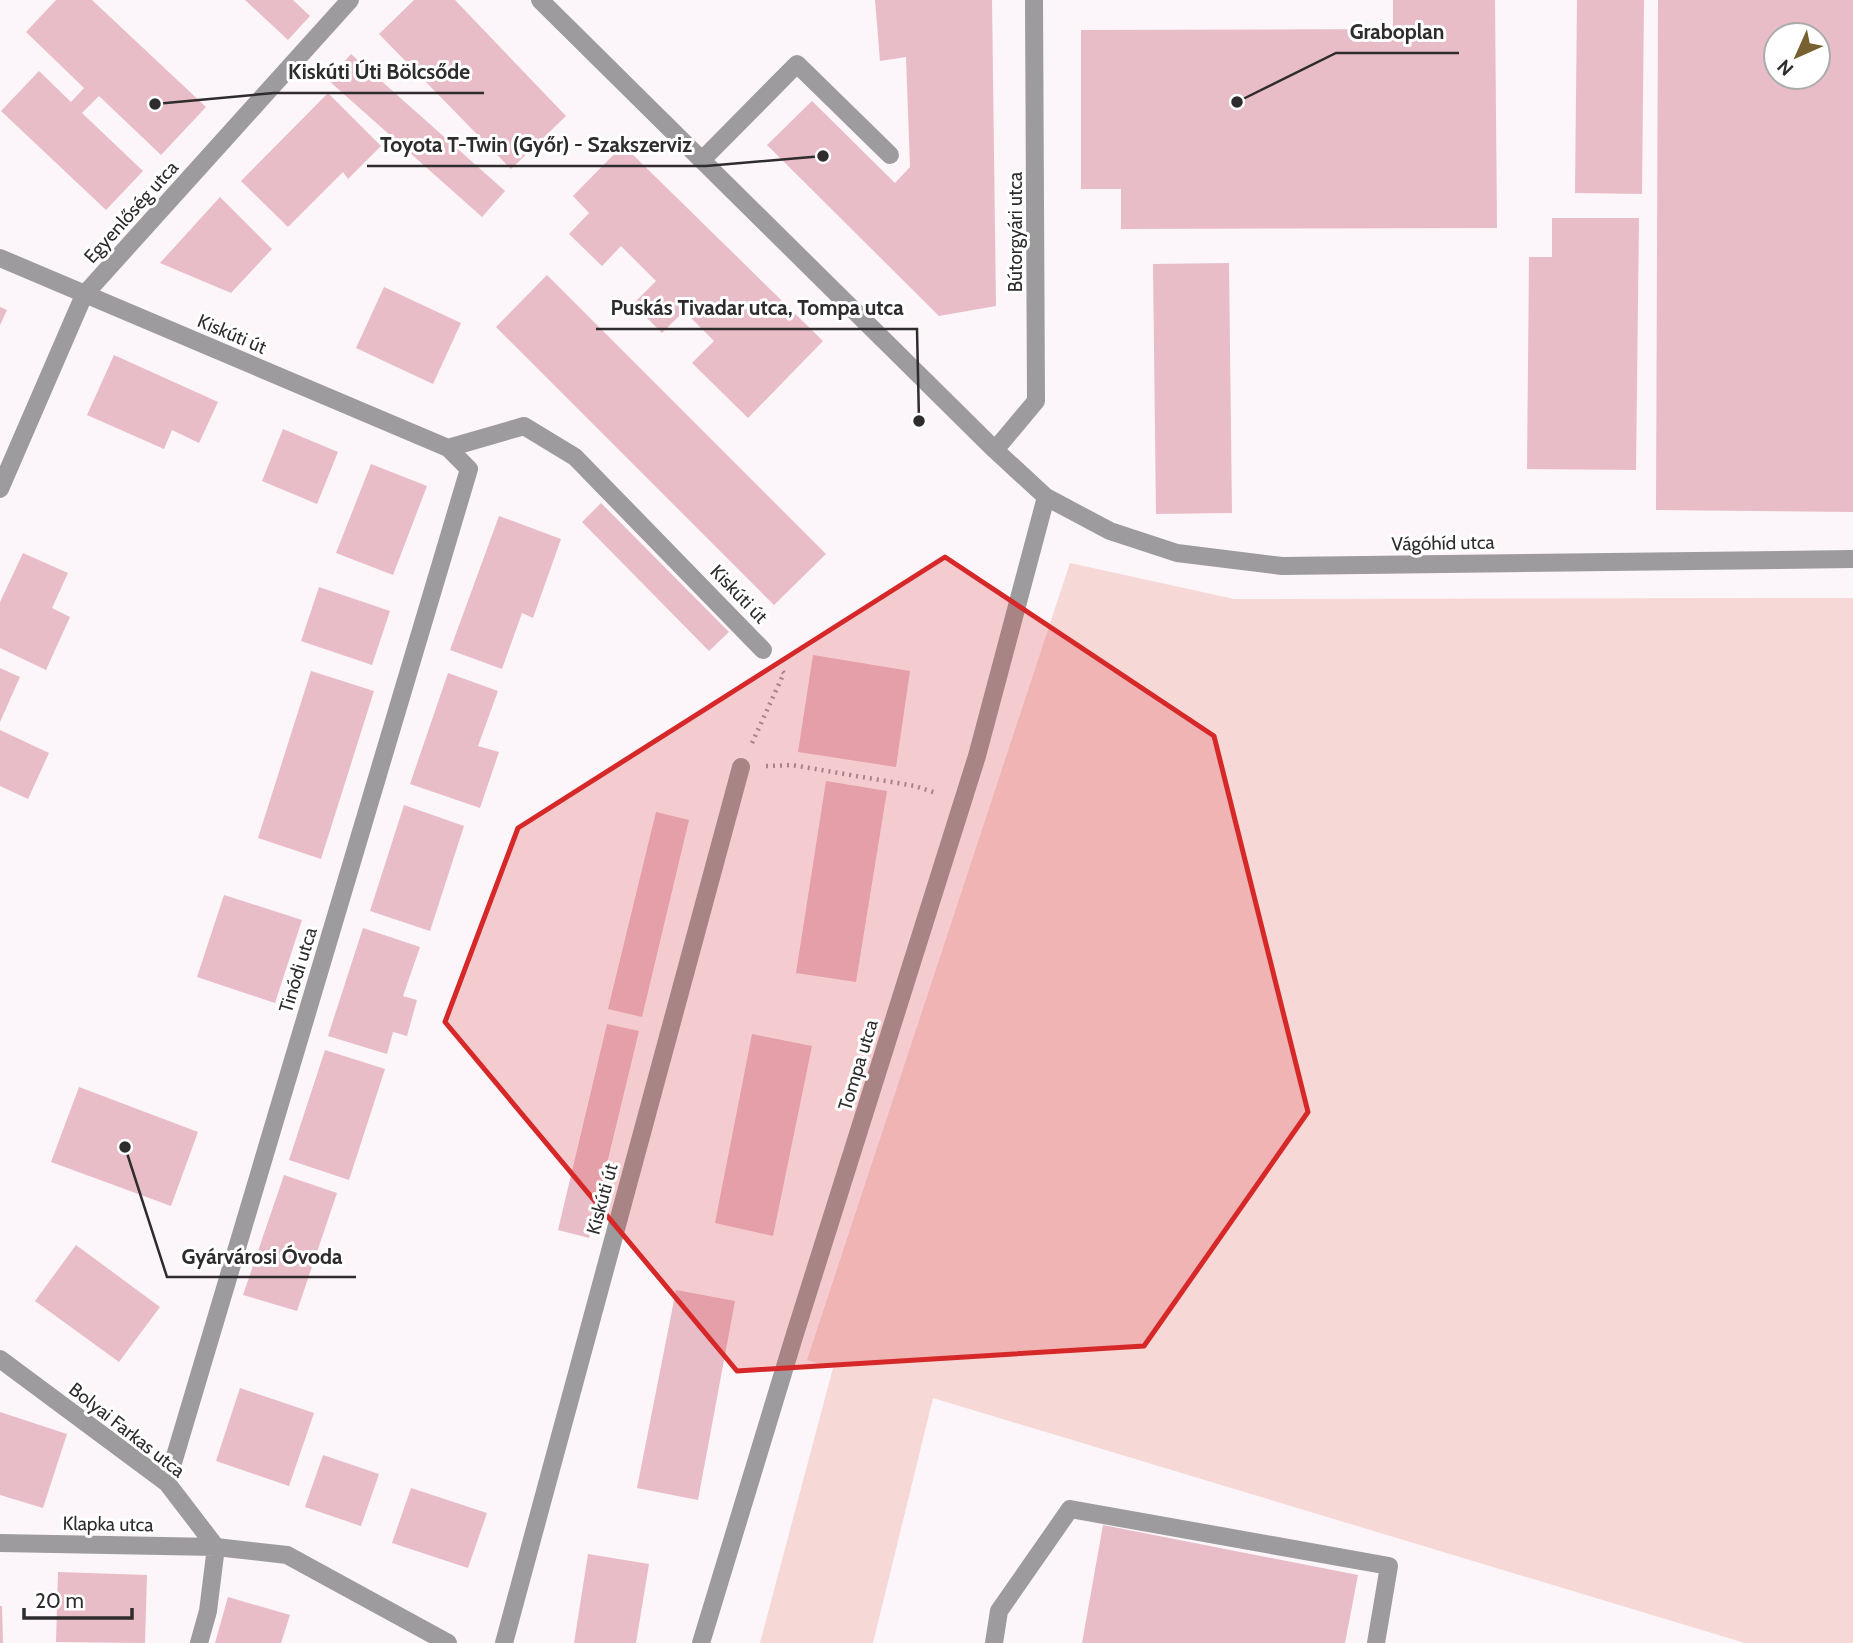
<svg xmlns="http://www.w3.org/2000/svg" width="1853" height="1643" viewBox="0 0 1853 1643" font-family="Cabin,sans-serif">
	<rect width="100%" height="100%" fill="#fcf5f9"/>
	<path fill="#f6d8d6" d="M1070,563l164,36 619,-1v1045h-108l-812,-245 -60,245h-113l73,-275 -26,-8z"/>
	<path fill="#e9bdc8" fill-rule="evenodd" d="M56,0h36l114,107 -45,48 -62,-59 -17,17 61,58 -37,39 -105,-99 38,-40 32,31 13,-14 -58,-56z
		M245,0h48l17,16 -22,24z
		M414,0h41l111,116 -55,53 -132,-135z
		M875,0h117l4,306 -57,10 -172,-171 45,-44 83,82 15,-16 -4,-110 -26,4z
		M1393,0h102l2,228 -376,1v-40h-40v-159l312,-1z
		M1577,0h67l-2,194 -67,-1z
		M1658,0h195v512l-197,-2zM1776,35h42v42h-42z
		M351,54l154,137 -23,26 -154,-137z
		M328,93l53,53 -33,33 -5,-7 -55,55 -47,-46z
		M623,145l200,196 -75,77 -56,-55 22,-22 -30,-30 -22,22 -29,-29 23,-23 -35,-35 -19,20 -33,-32 20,-21 -16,-17z
		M220,197l52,52 -41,44 -71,-30z
		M1552,218h87l-3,252 -109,-1 2,-212h23z
		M1229,263l3,250 -76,1 -3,-250z
		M547,275l279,279 -52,51 -278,-278z
		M384,287l77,36 -28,61 -77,-36z
		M0,307l7,3 -7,15z
		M114,355l104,47 -19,41 -27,-13 -8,19 -77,-34z
		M283,429l55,23 -21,52 -55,-23z
		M371,464l56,22 -34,89 -57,-22z
		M601,503l128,129 -20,19 -127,-129z
		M499,516l62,23 -28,79 -11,-5 -20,56 -52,-19z
		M23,553l45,20 -16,35 18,9 -24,53 -46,-22v-46z
		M319,587l71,24 -18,54 -71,-24z
		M813,655l97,16 -14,96 -98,-15z
		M0,668l20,9 -20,45z
		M311,671l63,20 -53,168 -63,-21z
		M448,673l50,18 -20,55 21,6 -19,56 -70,-24z
		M0,730l49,23 -21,46 -28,-13z
		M826,781l61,10 -31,191 -60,-9z
		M404,805l60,21 -34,105 -60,-20z
		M656,812l33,8 -47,197 -34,-8z
		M224,895l78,25 -27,83 -78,-26z
		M363,928l57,19 -17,49 14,4 -10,36 -14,-4 -6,22 -59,-18z
		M607,1024l32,7 -50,207 -31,-8z
		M752,1034l60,12 -39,190 -58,-13z
		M325,1050l60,19 -36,111 -60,-20z
		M79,1087l119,45 -27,74 -120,-44z
		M284,1175l53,18 -40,118 -54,-16z
		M76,1245l84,62 -41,55 -84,-61z
		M676,1290l59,11 -37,199 -61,-12z
		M240,1388l74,25 -25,73 -73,-25z
		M0,1412l67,22 -24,74 -43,-13z
		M323,1455l56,19 -18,52 -56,-19z
		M411,1488l76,25 -19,55 -76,-25z
		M1103,1525l255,50 -13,68h-263z
		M588,1554l61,10 -13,79h-62z
		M58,1572l89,3 -2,68 -89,-1z
		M228,1597l62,18 -9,28h-66z
		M0,1606h2l1,37h-3z"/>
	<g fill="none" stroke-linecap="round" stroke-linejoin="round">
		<path stroke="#9f9a9d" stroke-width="4.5" stroke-dasharray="2 5" stroke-linecap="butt" d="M752,743l32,-70 -4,-4
			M766,766l26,-1 123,21 21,7"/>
		<path stroke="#9d9b9d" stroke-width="18" d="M702,160l95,-96 93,91
			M994,1643l5,-32 71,-102 319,57 -13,77"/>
		<path stroke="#9d9b9d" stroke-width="18" d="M540,0l455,450 51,47 64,34 67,22 105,13 571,-7
			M0,258l448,190 21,21 -302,1014
			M448,448l76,-22 51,31 188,193
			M995,450l41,-49 -2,-401
			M0,489l84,-194 266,-295
			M0,1359l167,124 49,64 -8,64 -9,32
			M0,1543l216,4 71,8 161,88
			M504,1643l237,-876
			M701,1643l93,-306 183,-581 69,-259"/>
	</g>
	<path fill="#d62828" fill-opacity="0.2" stroke="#d62828" stroke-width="5" stroke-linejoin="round" d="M945,557l269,179 94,376 -164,234 -407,25 -292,-349 73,-194z"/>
	<g text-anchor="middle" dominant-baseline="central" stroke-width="6" stroke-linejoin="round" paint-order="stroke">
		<g font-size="19" fill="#2e2c2d" stroke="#fff">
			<text transform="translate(131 212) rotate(-48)">Egyenlőség utca</text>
			<text transform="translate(1015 232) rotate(-90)">Bútorgyári utca</text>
			<text transform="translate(232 334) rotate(23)">Kiskúti út</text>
			<text transform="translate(1443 543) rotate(-1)">Vágóhíd utca</text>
			<text transform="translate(739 594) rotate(46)">Kiskúti út</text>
			<text transform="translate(298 970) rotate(-73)">Tinódi utca</text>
			<text transform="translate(858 1065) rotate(-73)">Tompa utca</text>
			<text transform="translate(602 1199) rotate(-75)">Kiskúti út</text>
			<text transform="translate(127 1430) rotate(38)">Bolyai Farkas utca</text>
			<text transform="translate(108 1524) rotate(1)">Klapka utca</text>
		</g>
	</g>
	<path fill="none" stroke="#2e2c2d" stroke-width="2.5" d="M1237 102L1336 53H1459M155 104L274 93H484M823 156L706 166H367M919 421L917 329H596M125 1147L167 1277H356"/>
	<g fill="#2e2c2d" stroke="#fff" stroke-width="2.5">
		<circle cx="1237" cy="102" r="7"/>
		<circle cx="155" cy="104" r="7"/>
		<circle cx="823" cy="156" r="7"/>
		<circle cx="919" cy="421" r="7"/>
		<circle cx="125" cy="1147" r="7"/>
	</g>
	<g font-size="21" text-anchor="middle" font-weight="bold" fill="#2e2c2d" stroke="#fff" stroke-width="6" stroke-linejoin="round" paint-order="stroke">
		<text x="1397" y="39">Graboplan</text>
		<text x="379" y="79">Kiskúti Úti Bölcsőde</text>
		<text x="536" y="152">Toyota T-Twin (Győr) - Szakszerviz</text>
		<text x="757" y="315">Puskás Tivadar utca, Tompa utca</text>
		<text x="262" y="1264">Gyárvárosi Óvoda</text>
	</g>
	<g transform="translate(1797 56) rotate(225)"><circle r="33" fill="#ffffff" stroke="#ababab" stroke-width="2"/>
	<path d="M0-5L12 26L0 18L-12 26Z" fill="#786131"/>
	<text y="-10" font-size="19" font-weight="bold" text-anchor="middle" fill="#2e2c2d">N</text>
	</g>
	<path d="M24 1608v10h108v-10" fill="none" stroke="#2e2c2d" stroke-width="3.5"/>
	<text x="35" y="1608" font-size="21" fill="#2e2c2d" stroke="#ffffff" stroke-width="5" paint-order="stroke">20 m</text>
</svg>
